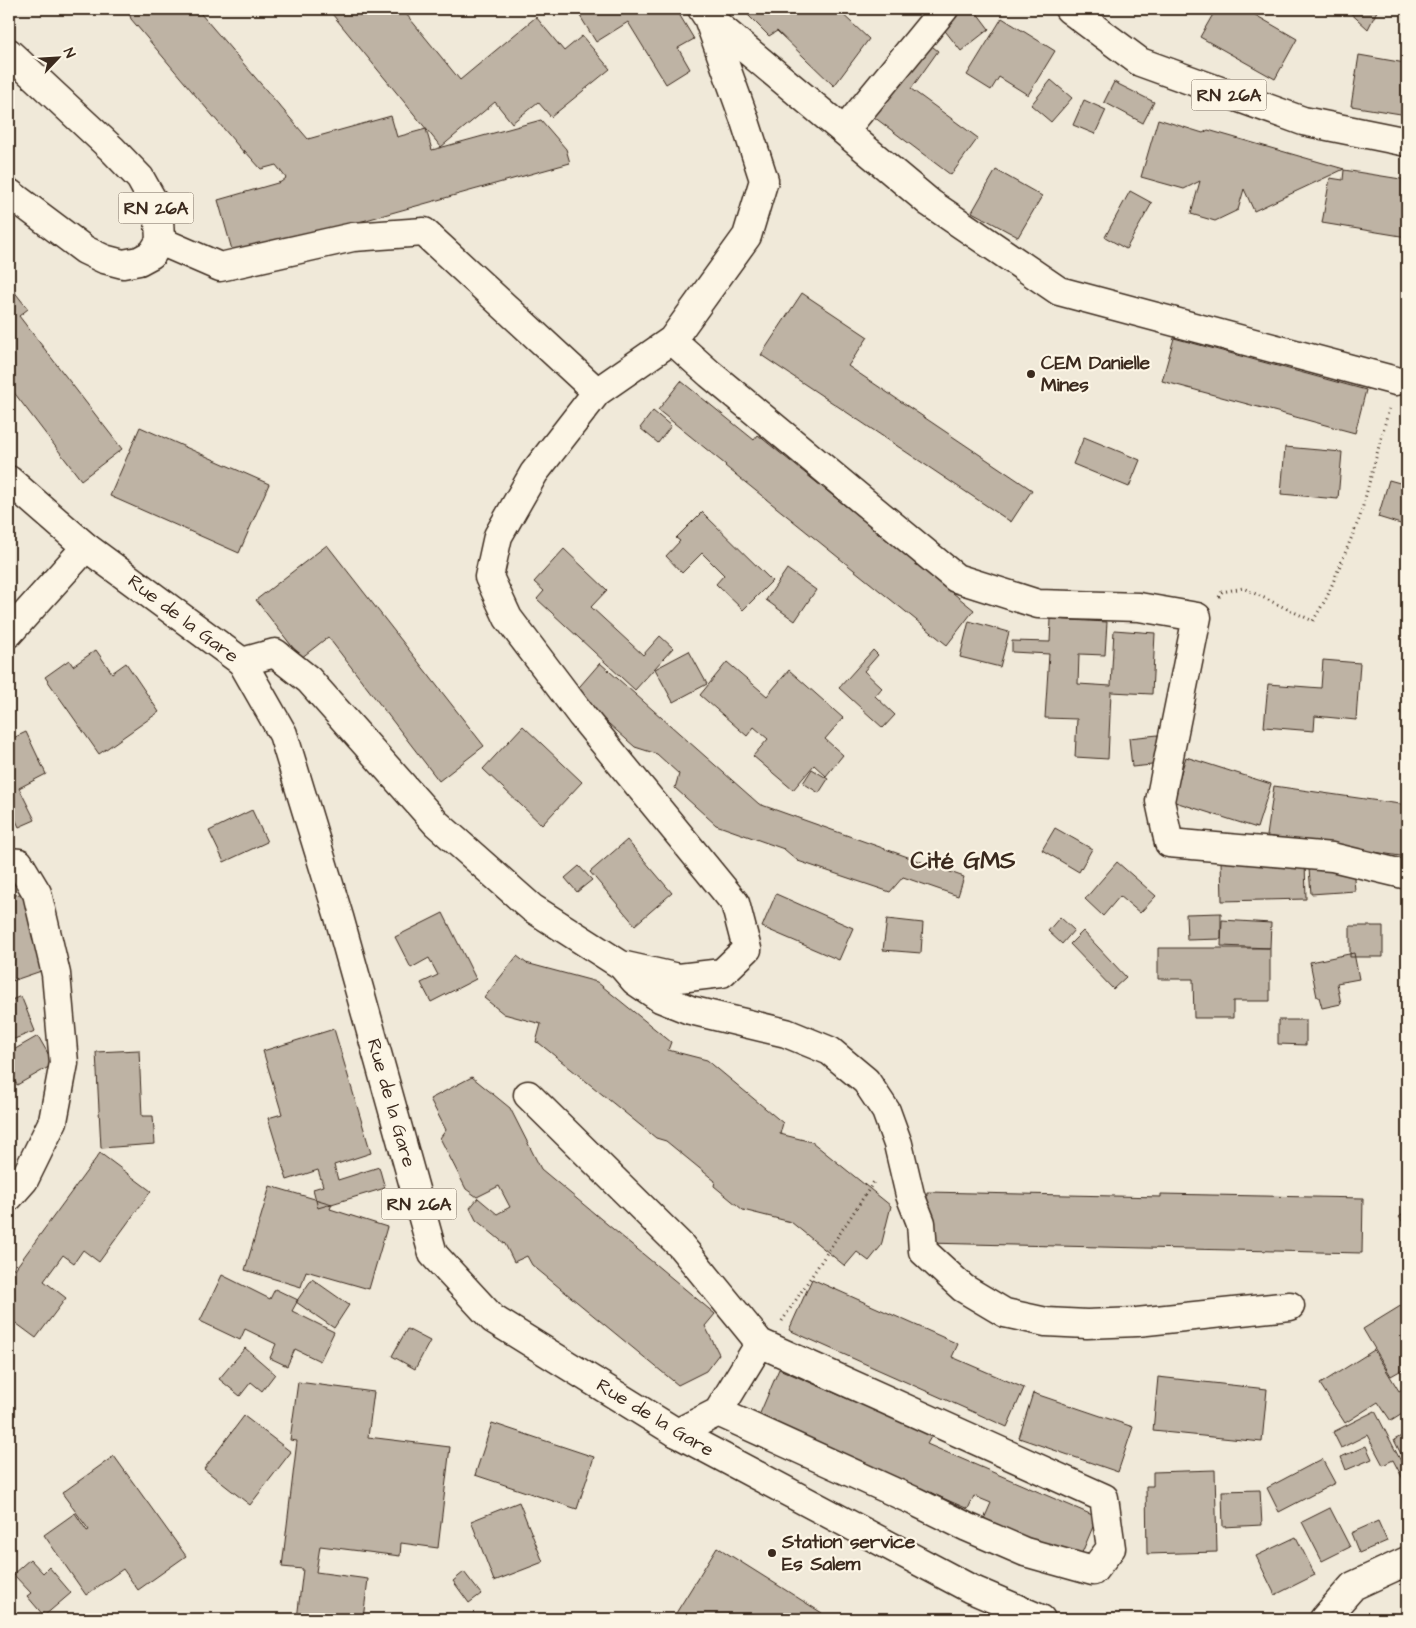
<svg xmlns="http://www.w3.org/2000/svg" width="1416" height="1628" viewBox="0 0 1416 1628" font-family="'Architects Daughter',sans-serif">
	<rect width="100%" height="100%" fill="#f0e9d9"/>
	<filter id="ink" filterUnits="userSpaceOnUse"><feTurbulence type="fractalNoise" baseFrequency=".02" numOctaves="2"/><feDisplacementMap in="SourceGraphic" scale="10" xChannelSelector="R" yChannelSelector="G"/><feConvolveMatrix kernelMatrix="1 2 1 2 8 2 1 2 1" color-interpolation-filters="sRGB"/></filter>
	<g filter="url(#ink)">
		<path fill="#beb3a4" stroke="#3b2a1e" d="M128,9h75l1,2 -3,3 107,125 83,-23 6,21 29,-8 6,21 109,-30 25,29 4,14 -336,94 -16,-57 63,-18 5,-4 -10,-13 -15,4 -17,-19 1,4 -114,-135z
			M328,9h74l58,71 76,-63 28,34 18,-15 28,33 -59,48 -13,-15 -26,21 -17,-21 -54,45z
			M580,9h82l1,1 13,-1 18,30 -16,9 12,21 -24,15 -38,-62 -32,20 -19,-31z
			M742,9h95l32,30 -35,47 -57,-55 -8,5z
			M966,9h8l15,20 -28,22 -19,-24z
			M1216,9h29l52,30 -22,40 -75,-42z
			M1346,9h32l-10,20z
			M1002,18l53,33 -27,44 -29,-18 -8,13 -24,-15z
			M928,43l10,8 -27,38 67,49 -27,37 -77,-58z
			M1359,55l46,8 -2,13 4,1v38l-56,-9z
			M1051,80l21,18 -21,24 -20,-17z
			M1114,82l40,20 -11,21 -39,-21z
			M1084,100l22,10 -11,24 -22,-9z
			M1158,119l45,14 5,-3 136,39 -90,42 -10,-22 -6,21 -23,11 -24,-7 9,-33 -16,8 -43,-12z
			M996,170l46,26 -24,41 -46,-25z
			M1344,170l63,10v57l-85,-14 8,-45 13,2z
			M1130,191l22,12 -26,46 -21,-12z
			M9,285l19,24 -9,7 103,133 -41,31 -72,-94z
			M802,293l66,44 -20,29 184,124 -21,32 -250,-167z
			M1174,338l192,52 -11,43 -193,-52z
			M681,381l73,59 4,-5 216,175 -27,35 -222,-179 1,-1 -68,-55z
			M653,411l18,15 -13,17 -18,-15z
			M140,427l129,57 -30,69 -129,-57z
			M1084,437l56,23 -11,27 -56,-23z
			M1285,447l57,5 -4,47 -57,-5z
			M1407,454v21l-4,-1z
			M1389,480l18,5v41l-29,-9z
			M702,512l70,69 -29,29 -27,-26 8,-9 -22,-22 -20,20 -16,-17 14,-15 -4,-3z
			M327,545l157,201 -45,35 -111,-144 -27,21 -45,-58z
			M564,549l43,41 -16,17 52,48 17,-19 13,12 -38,42 -98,-91 7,-8 -10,-9z
			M787,569l29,21 -21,31 -29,-21z
			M1051,619l56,3 -2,33 -26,-1 -1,30 33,2 3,-56 41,3 -3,61 -41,-2 -3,67 -33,-2 2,-38 -32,-1 4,-64 -37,-2v-11l38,1z
			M969,621l40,11 -9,35 -40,-10z
			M96,650l16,23 14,-10 33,49 -60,42 -54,-77 24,-17 4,6z
			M873,650l5,5 -14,16 18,17 -7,8 20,19 -12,13 -44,-40z
			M689,651l18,33 -34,18 -18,-33z
			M1323,660l37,3 -4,57 -41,-4 -1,15 -50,-4 4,-43 53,4z
			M727,662l40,34 22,-26 54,48 -18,21 18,16 -17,21 -12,-11 -21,25 -40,-34 15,-17 -14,-12 -7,9 -47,-41z
			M600,663l159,141 205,73 -6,19 -55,-19 -13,15 -92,-31 -14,-12 -68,-24 -41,-37 4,-14 -22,-20 -22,-7 -61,-54z
			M523,726l59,56 -40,43 -59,-56z
			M26,732l20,42 -27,14 16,32 -16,7 -10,-21v-66z
			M1158,735l4,29 -30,3 -3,-29z
			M1186,757l85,27 -14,44 -85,-27z
			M812,769l16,10 -9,14 -16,-10z
			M1274,786l133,19v52l-140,-21z
			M252,810l15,32 -43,20 -15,-31z
			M1055,828l37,21 -13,23 -37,-22z
			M627,840l45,53 -37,32 -45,-53z
			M1305,861l1,38 -84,2 -1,-39z
			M1117,862l39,34 -16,17 -20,-17 -17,20 -18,-17z
			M579,866l13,14 -15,12 -12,-14z
			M1353,866l2,25 -44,3 -2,-25z
			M26,892l24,76 -41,14v-85z
			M776,894l77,34 -14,32 -77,-33z
			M443,913l33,66 -45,23 -10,-19 17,-8 -9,-17 -18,10 -16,-31z
			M1221,913v26l-34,1 -1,-26z
			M1060,917l14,13 -12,14 -14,-13z
			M887,919l36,4 -2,30 -38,-3z
			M1222,920l49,3 -1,25 -49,-2z
			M1350,926h33v31h-33z
			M1083,931l43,46 -13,12 -43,-45z
			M1158,948h112v53h-37v17h-39l-1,-39h-35z
			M1354,953l5,26 -22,4 4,21 -19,4 -3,-11h-2l-7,-35z
			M517,956l9,7 71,19 74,60 -3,8 39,10 76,63 -3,11 32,8 79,64 -10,40 -12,15 -12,-9 -12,14 -54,-44 -48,-12 -29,-24 1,-5 -49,-40 -10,-3 -117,-95 -3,-1 5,-18 -37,-10 -20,-16z
			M21,996l14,35 -26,10v-40z
			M1278,1020h28v25l-28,-1z
			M334,1029l37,124 -37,12 4,15 41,-13 6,21 -67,20 -5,-19 10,-3 -5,-16 -31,10 -19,-62 14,-4 -19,-63z
			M38,1036l16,28 -37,21 -8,-14v-21l1,2z
			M139,1050l3,66h11l2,28 -54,4 -5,-96z
			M472,1077l38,31 31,61 174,145 -10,12 14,28 -13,17 -28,14 -146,-120 -5,-9 -13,6 -9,-18 -29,-24 -6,-12 8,-10 19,16 13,-7 -11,-21 -22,11 -11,-8 -26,-51 6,-8 -16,-31z
			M100,1153l51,38 -52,71 -16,-12 -9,13 -11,-8 -19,26 22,17 -30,40 -27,-20v-54l6,5z
			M270,1186l62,18 -2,5 57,18 -18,62 -63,-18 -5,16 -56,-17z
			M927,1192l234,5v-3l202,4 -1,55 -436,-10z
			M1407,1211v16l-8,-10z
			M222,1275l48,24 5,-10 23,11 -6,11 42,21 -14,29 -25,-12 -8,17 -17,-8 6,-14 -31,-15 -5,11 -40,-19z
			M312,1279l37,26 -15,23 -38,-26z
			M812,1279l146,65 -6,13 72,31 -17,39 -218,-97z
			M1407,1302v65l-16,9 -28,-47z
			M407,1329l23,12 -15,28 -23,-13z
			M245,1348l30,26 -13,17 -11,-9 -11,14 -21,-17z
			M1374,1350l25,41 8,-5v25l-16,10 -13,-19 -33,21 -25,-39z
			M779,1369l153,66 -5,9 170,73 -18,43 -95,-41 7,-16 -17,-7 -6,13 -210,-91z
			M1158,1377l109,12 -5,53 -109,-11z
			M298,1382l76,10 -6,45 82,10 -12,101 -37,-5 -1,13 -80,-10 -4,26 52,7 -5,40h-66l6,-50 -21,-2 15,-126 -7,-1z
			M1033,1393l100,34 -15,45 -99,-34z
			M1375,1411l32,62v3l-4,3 -10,-19 -10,5 -16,-30 -26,13 -8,-16z
			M244,1416l47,36 -41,53 -46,-36z
			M492,1423l102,34 -17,52 -102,-34z
			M1407,1433v30l-1,1 -12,-24z
			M1366,1446l6,13 -26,11 -5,-13z
			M114,1456l72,100 -48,34 -15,-21 -37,26 -42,-60 31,-22 12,18 2,-1 -27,-37z
			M1322,1459l13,24 -56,29 -12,-24z
			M1215,1470l2,82 -70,2 -1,-68h7v-14z
			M1260,1490l2,35 -39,2 -1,-36z
			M519,1502l24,60 -49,19 -23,-60z
			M1330,1508l20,39 -28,14 -20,-39z
			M1378,1521l9,20 -28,12 -8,-20z
			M1296,1537l19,38 -40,20 -19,-39z
			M717,1547l105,66 -4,6 -145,-1z
			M30,1559l13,14 6,-6 22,26 -27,23 -17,-20 4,-3 -18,-19z
			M464,1572l17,22 -12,9 -16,-22z"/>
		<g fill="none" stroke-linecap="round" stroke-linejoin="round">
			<defs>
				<path id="minor" d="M710,19l134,112 100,-122
					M844,131l86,72 129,88 337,90
					M160,241l60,26 133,-30 71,-5 173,160
					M672,340l38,34 246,204 82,26 101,3 58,10 -37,184 9,42 163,14 75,18
					M9,633l77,-86
					M242,662l33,-9 34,27 127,143 96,85 89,57 58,13 43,-5 25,-24 -12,-46 -153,-187 -74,-98 -19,-41 9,-41 36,-63 63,-81 75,-52 75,-104 17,-56 -20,-62 -36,-100 -6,-9
					M9,862l10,1 18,30 19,81 8,89 -11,58 -29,59 -15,17
					M623,967l12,14 25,17 30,12 96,23 44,18 36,30 20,30 12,33 12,51 11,28 2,28 40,37 42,25 41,9 41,2 50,-2 153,-16
					M528,1095l153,151 79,97 -42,69
					M677,1433l41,-21 196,89 53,26 58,25 68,19 18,-23 -7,-50 -344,-155
					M1324,1619l29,-33 54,-25"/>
				<path id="primary" d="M1069,9l71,53 163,59 104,21
					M9,53l103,96 28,29 14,25 5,16 1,22 -8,13 -13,7 -16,3 -19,-5 -19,-9 -76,-57
					M9,480l77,67 156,115 41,72 56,183 94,337 60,65 184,114 294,156 70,30"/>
			</defs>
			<use href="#minor" stroke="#3b2a1e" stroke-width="31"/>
			<use href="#primary" stroke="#3b2a1e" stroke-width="31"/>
			<path stroke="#3b2a1e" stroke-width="3" stroke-dasharray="1 4" stroke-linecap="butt" d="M1404,352l3,-14
				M1219,597l3,-5 21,-4 70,33 14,-24 33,-80 29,-108
				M782,1321l93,-141"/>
			<use href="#minor" stroke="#fcf5e5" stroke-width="28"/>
			<use href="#primary" stroke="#fcf5e5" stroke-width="28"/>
		</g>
	</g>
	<g fill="#3b2a1e" stroke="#fcf5e5" stroke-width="2">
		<circle cx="1031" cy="374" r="5"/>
		<circle cx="772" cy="1553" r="5"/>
	</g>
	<g text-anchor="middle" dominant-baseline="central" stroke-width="4.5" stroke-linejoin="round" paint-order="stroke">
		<g fill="#fcf5e5" stroke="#75675a" stroke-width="1">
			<rect x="1191.5" y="79.5" width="75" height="31" rx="4"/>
			<rect x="118.5" y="192.5" width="75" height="31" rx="4"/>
			<rect x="381.5" y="1188.5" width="75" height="31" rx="4"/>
		</g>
		<g font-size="18" font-weight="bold" fill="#3b2a1e">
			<text x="1229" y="95">RN 26A</text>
			<text x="156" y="208">RN 26A</text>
			<text x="419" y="1204">RN 26A</text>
		</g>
		<g font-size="19" font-weight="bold" fill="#3b2a1e" stroke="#fcf5e5" text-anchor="start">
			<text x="1041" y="363">CEM Danielle<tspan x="1041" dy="22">Mines</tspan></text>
			<text x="782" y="1542">Station service<tspan x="782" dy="22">Es Salem</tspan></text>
		</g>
		<g font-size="19" fill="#3b2a1e" stroke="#fcf5e5">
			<text transform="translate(183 619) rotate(37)">Rue de la Gare</text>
			<text transform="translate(391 1103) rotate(74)">Rue de la Gare</text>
			<text transform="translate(655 1418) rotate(31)">Rue de la Gare</text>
		</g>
		<g font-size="24" font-weight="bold" fill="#3b2a1e" stroke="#fcf5e5">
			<text x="963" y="861">Cité GMS</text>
		</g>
	</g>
	<rect width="1416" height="1628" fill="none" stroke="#fcf5e5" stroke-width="30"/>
	<rect x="15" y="15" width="1386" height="1598" fill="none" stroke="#3b2a1e" stroke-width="2" filter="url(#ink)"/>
	<g transform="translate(58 58) rotate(65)" stroke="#fcf5e5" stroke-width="4" paint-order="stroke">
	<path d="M0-4L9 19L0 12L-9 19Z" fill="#3b2a1e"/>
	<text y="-8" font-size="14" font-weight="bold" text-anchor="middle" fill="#3b2a1e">N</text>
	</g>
</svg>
